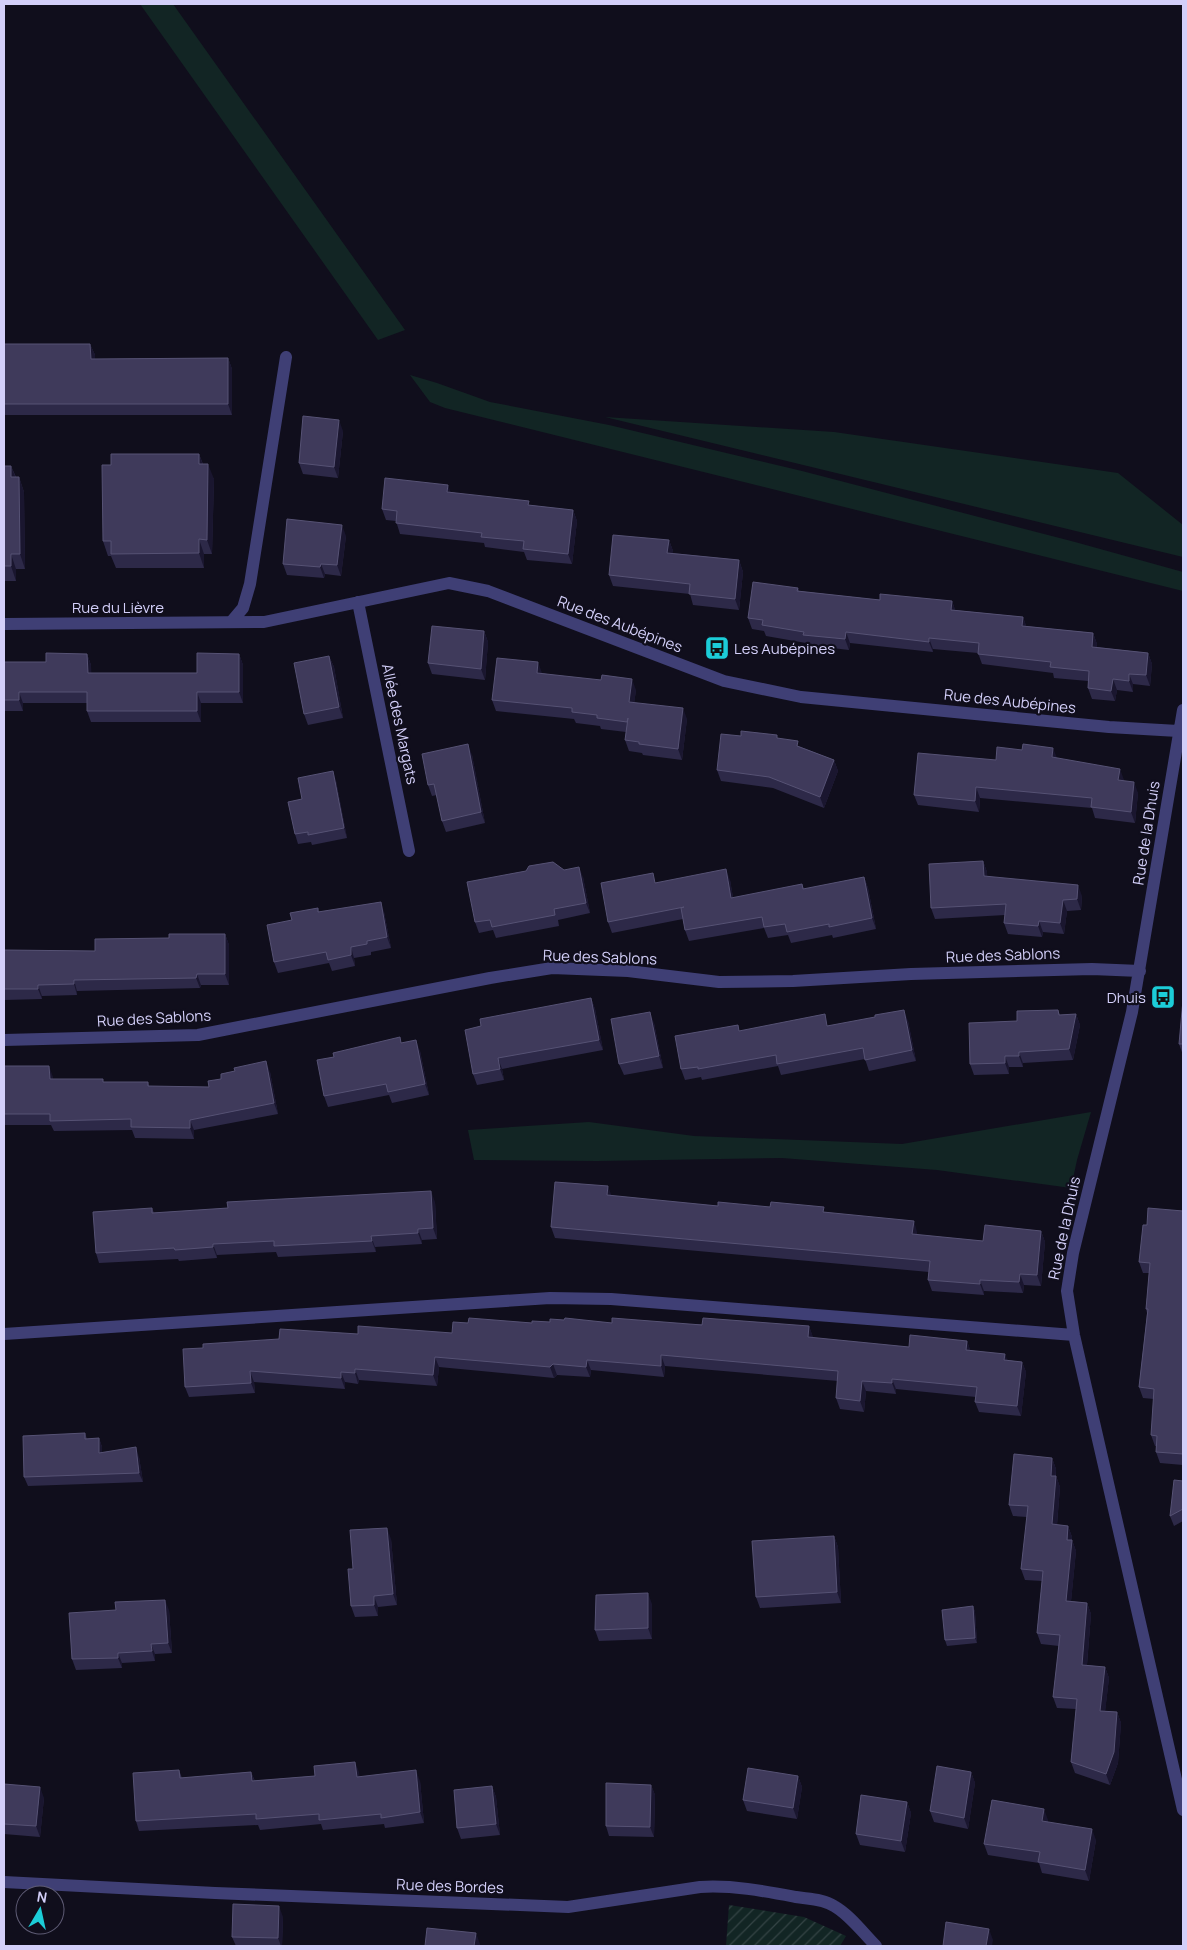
<svg xmlns="http://www.w3.org/2000/svg" width="1187" height="1950" viewBox="0 0 1187 1950" font-family="Manrope,sans-serif">
	<defs>
		<pattern id="garden-furrows" width="10" height="10" patternUnits="userSpaceOnUse" patternTransform="scale(1.25)"><rect width="10" height="10" fill="#122524"/><path d="M-1 1l2-2M0 10L10 0M9 11l2-2" fill="none" stroke="#344445"/></pattern>
	</defs>
	<rect width="100%" height="100%" fill="#100e1c"/>
	<path fill="#122524" d="M140,4h33l232,326 -27,10z
		M410,375l27,8 53,19 119,23 193,46 273,71 108,30v19l-738,-183 -15,-6z
		M605,417l229,15 284,41 65,52v32z
		M1091,1112l-14,48 -6,28 -134,-18 -155,-12 -185,3 -123,-1 -6,-30 121,-8 105,14 208,8z"/>
	<path fill="url(#garden-furrows)" d="M729,1905l75,12 42,19 -6,10h-114z"/>
	<g fill="none" stroke-linecap="round" stroke-linejoin="round">
		<path stroke="#3f3f75" stroke-width="12" d="M358,602l51,249
			M232,621l11,-13 7,-24 36,-227
			M4,624l260,-2 185,-39 39,8 236,90 77,16 308,30 69,4
			M1183,710l-51,302 -59,241 -6,38 7,44 109,475
			M4,1040l194,-5 292,-57 62,-10 76,3 91,11 74,-1 118,-7 181,-5 48,2
			M4,1334l546,-36 61,1 463,36
			M4,1882l211,11 353,14 132,-20c33,-2 64,4 96,10 12,2 28,2 38,9 16,9 29,27 42,40"/>
	</g>
	<path fill="#2d2948" d="M4,344h86l5,11v4l133,-1 4,11v46h-228z
		M343,431l-5,47 -35,-4 -4,-11z
		M199,454l4,10 11,15 -2,75h-8v14h-88l-5,-12h-3l-5,-15 8,-76z
		M4,466h7l5,11h3l5,15 1,77h-9v12h-12z
		M450,492l80,13 43,5 4,11 -5,43 -45,-4 -3,-8 -39,-5 -1,-4 -84,-9 -4,-13 -10,-1 -4,-11z
		M346,536l-5,40 -16,-2 -1,4 -37,-3 -4,-11z
		M669,540l4,11 -1,2 67,7 4,12 -4,38 -46,-5 -3,-11 -77,-8 -4,-11z
		M798,588l1,3 81,9 72,1 3,9 68,7 3,9 67,7 4,11v3l51,6 4,11 -2,22 -17,-2v8l-16,-2 -2,11 -23,-2 -4,-11v-7l-34,-3 -1,-5 -71,-9 -4,-11 -45,-4v3l-83,-9 -1,7 -42,-5 -1,-2 -40,-7 -2,-5 -12,-2 -4,-11z
		M484,631l4,11 -3,38 -53,-6 -4,-11z
		M87,654l4,11v8h106l42,-19 4,11v38h-42v19h-110l-4,-11v-8h-64v8h-19v-49h42z
		M329,656l5,11 9,51 -35,7 -4,-11z
		M542,673l94,17 -2,13 53,16 -5,41 -39,-5 -1,-2 -13,-2 -4,-11 1,-8 -25,-3 -1,-3 -24,-3 -2,-4 -78,-8 -4,-11z
		M741,736l37,2 56,22 4,11 -14,37 -51,-20 -52,-7 -4,-11z
		M472,755l13,68 -39,9 -4,-11 -5,-26 -5,1 -4,-11z
		M1057,758l67,22v1l14,12 -3,30 -40,-5 -3,-10 -112,-10 -1,14 -61,-7 -4,-10 82,-35z
		M336,781l11,57 -35,7 -1,-3 -13,2 -3,-10 7,-35z
		M983,861l4,11v4l95,20 -1,14 -14,1 -3,23 -21,-2 -1,5 -34,-3 -4,-11 1,-8 -70,4 -4,-11z
		M564,870l19,7 7,36 -32,7 1,6 -63,12 -3,-8 -14,3 -4,-11z
		M864,877l4,11 8,41 -43,9 -1,-3 -41,8 -3,-8 -20,3 -4,-10 -75,13 -4,-11 -2,-11 -71,14 -4,-11 48,-39 74,-3 3,18 69,-14 2,5z
		M318,908l1,4h65l7,36 -20,4v3l-17,3 1,8 -23,5 -3,-8 -51,10 -4,-11 18,-42z
		M225,934l4,11v40h-28l-1,3 -123,3v4l-35,1v3l-38,1v-50l91,1 74,-13z
		M591,998l4,11 8,41 -101,19 2,11 -27,5 -4,-11 8,-48z
		M1183,1000v55l-4,-11z
		M1058,1010l2,5 16,-1 4,11 -7,35 -50,3v4h-14v7l-35,1 -4,-11 47,-43z
		M908,1021l8,40 -47,10 -4,-12 -84,16 -3,-9 -76,14 -1,-3 -16,3 -4,-11 59,-38 89,-5z
		M654,1023l9,45 -39,7 -5,-11z
		M402,1043l18,8 9,44 -37,8 -3,-8 -61,12 -4,-11z
		M4,1066l49,11v2l51,3h44l1,4 60,1 61,-15 8,42 -84,16v9l-59,-1 -3,-8 -78,1 -3,-6h-47z
		M612,1196l106,10 108,6 91,20v3l66,6 58,-10 4,11 -4,44 -17,-1 -1,8 -39,-2v4l-52,-4 -4,-11 1,-8 -374,-34 -4,-11z
		M435,1202l2,37 -15,1v4l-47,3 1,5 -98,5 -2,-5 -59,3v3l-38,3 -1,-2 -79,4 -3,-10 56,-45 2,5z
		M1183,1211v254l-23,-2 -4,-11v-6h-1l-4,-11 3,-36 -11,-1 -4,-11 8,-74 -1,-4 3,-36h-6l-4,-11 8,-37z
		M550,1322l259,4 4,12 96,9 58,-6 3,9 38,10 14,2 4,10 -5,44 -42,-4 -4,-10 1,-5 -80,-8v5l-30,-3 -2,21 -24,-3 -4,-11 2,-17 -173,-15 -1,11 -73,-7 -1,7 -33,-2 -3,3 -115,-11 -2,19 -78,-6 -1,4 -13,-2v7l-91,-7 1,11 -66,4 -4,-10 18,-39 155,-14 94,-1 16,-10h64z
		M85,1433l2,6 12,-1 3,9v5l37,5 4,25 -115,4 -4,-9z
		M1052,1458l4,11v7l4,11 -3,38 11,1 4,11v3l4,11 -5,50 16,2 4,11 -4,51 18,2 4,11 -4,33 12,1 4,11 -3,40 -8,22 -35,-12 -4,-11 5,-53 -19,-1 -4,-11 6,-51 -18,-2 -4,-11 5,-52 -17,-1 -4,-11 6,-52 -14,-1 -4,-11z
		M1183,1481v40l-9,5 -4,-10z
		M834,1536l4,11 3,56 -81,5 -4,-11z
		M391,1539l6,66 -19,2v9l-23,1 -4,-11 2,-37z
		M652,1604v35l-53,2 -4,-11z
		M973,1606l2,6 2,31 -30,3 -2,-6z
		M169,1610l3,43 -17,1v7l-33,2v5l-46,2 -4,-11z
		M179,1770l3,8 69,-6 4,9 104,-9v5l61,4 4,42 -39,5 -1,-4 -61,6 -2,-6 -61,6 -2,-5 -119,6 -3,-10z
		M971,1772l4,11 -7,46 -34,-7 -4,-11z
		M798,1776l4,11 -5,32 -50,-8 -4,-11z
		M4,1784l40,14 -4,39 -36,-3z
		M651,1785l4,10 -1,42 -45,-1 -3,-10z
		M492,1786l4,11 4,38 -39,4 -4,-11z
		M907,1802l4,11 -6,39 -45,-7 -4,-11z
		M1048,1820v2l48,18 -7,41 -47,-8 -3,-10 -51,-8 -4,-11z
		M283,1917l-1,29h-46l-4,-9z"/>
	<path fill="#1a162f" d="M90,344l5,11v15l-4,-11z
		M228,358l4,11v46l-4,-11z
		M339,420l4,11 -5,47 -4,-11z
		M199,454l5,14 -5,-4z
		M208,464l6,15 -2,75 -5,-14z
		M11,466l6,15 -6,-4z
		M19,477l5,15 1,77 -5,-15z
		M448,485l4,11 -5,-4z
		M573,510l4,11 -5,43 -4,-10z
		M342,525l4,11 -5,40 -4,-11z
		M199,539l5,15v14l-5,-15z
		M669,540l4,11 -2,13 -4,-11z
		M11,554l5,15v12l-5,-15z
		M739,560l4,12 -4,38 -4,-11z
		M321,564l4,10 -1,4 -4,-11z
		M952,601l4,11 -5,-2z
		M1023,617l4,11 -5,-2z
		M484,631l4,11 -3,38 -4,-11z
		M846,632l4,11 -1,7 -4,-11z
		M1093,633l4,11 -1,14 -4,-11z
		M929,638l4,11v3l-4,-10z
		M1148,653l4,11 -2,22 -4,-11z
		M87,654l4,11 1,19 -4,-11z
		M239,654l4,11v38l-4,-11z
		M329,656l5,11 9,51 -4,-11z
		M538,662l4,11h-5z
		M1129,674l4,10v8l-4,-11z
		M632,679l4,11 -3,23 -4,-11z
		M1113,679l4,11 -2,11 -4,-10z
		M19,692l4,11v8l-4,-11z
		M197,692l4,11v19l-4,-11z
		M683,708l4,11 -5,41 -4,-11z
		M468,744l4,11 13,68 -4,-11z
		M1053,748l4,10 -5,-1z
		M834,760l4,11 -14,37 -4,-11z
		M1120,769l4,11 -2,11 -4,-11z
		M333,771l3,10 11,57 -3,-10z
		M1134,782l4,11 -3,30 -4,-11z
		M976,787l4,11 -1,14 -4,-11z
		M983,861l4,11 1,15 -4,-11z
		M579,867l4,10 7,36 -4,-10z
		M726,869l4,11 5,29 -4,-11z
		M864,877l4,11 8,41 -4,-11z
		M1078,885l4,11 -1,14 -4,-11z
		M1063,900l4,11 -3,23 -4,-11z
		M381,902l3,10 7,36 -4,-11z
		M1039,921l4,11 -1,5 -4,-11z
		M225,934l4,11v40l-4,-11z
		M351,947l3,11 1,8 -4,-11z
		M197,974l4,11 -1,3 -4,-10z
		M74,980l3,11v4l-3,-11z
		M38,985l4,11v3l-4,-10z
		M591,998l4,11 8,41 -4,-10z
		M904,1010l4,11 8,40 -4,-11z
		M650,1012l4,11 9,45 -4,-12z
		M1076,1014l4,11 -7,35 -4,-11z
		M416,1040l4,11 9,44 -4,-11z
		M1019,1052l4,11v4l-4,-11z
		M1005,1056l4,11v7l-4,-11z
		M498,1058l4,11 2,11 -4,-11z
		M266,1061l4,11 8,42 -4,-11z
		M49,1066l4,11 1,13 -4,-11z
		M190,1120l4,10v9l-4,-11z
		M608,1186l4,11 -5,-2z
		M431,1191l4,11 2,37 -4,-11z
		M914,1221l3,11 -1,13 -4,-11z
		M418,1229l4,11v4l-4,-11z
		M1041,1231l4,11 -4,44 -4,-11z
		M371,1236l4,11 1,5 -4,-11z
		M213,1244l4,11v3l-4,-11z
		M1020,1274l4,11 -1,8 -4,-11z
		M980,1280l4,11v4l-4,-11z
		M809,1326l4,11 -1,11 -4,-11z
		M967,1341l4,11 -5,-2z
		M1005,1354l4,10 -5,-4z
		M661,1355l4,11 -1,11 -3,-11z
		M435,1357l4,10 -2,19 -4,-11z
		M587,1360l4,10 -1,7 -4,-10z
		M1022,1362l4,10 -5,44 -4,-10z
		M553,1364l4,11 -3,3 -4,-11z
		M355,1369l4,11 -1,4 -3,-11z
		M250,1371l4,11 1,11 -4,-10z
		M341,1372l4,10v7l-4,-11z
		M892,1379l4,10v5l-4,-11z
		M862,1381l4,10 -2,21 -4,-11z
		M99,1438l3,9v15l-3,-9z
		M136,1447l3,10 4,25 -4,-9z
		M1052,1458l4,11 -1,18 -4,-11z
		M1056,1476l4,11 -4,48 -4,-11z
		M1068,1526l4,11 -1,12 1,-9 4,11 -6,61 -4,-11z
		M387,1528l4,11 6,66 -4,-11z
		M834,1536l4,11 3,56 -4,-11z
		M648,1593l4,11v35l-4,-11z
		M374,1596l4,11v9l-4,-11z
		M165,1600l4,10 3,43 -4,-10z
		M1087,1603l4,11 -5,62 -4,-11z
		M973,1606l2,6 2,31 -2,-5z
		M151,1644l4,10v7l-3,-10z
		M118,1653l4,10v5l-4,-10z
		M1105,1667l4,11 -5,44 -4,-11z
		M1117,1712l4,11 -3,40 -8,22 -4,-11z
		M355,1762l4,10 2,15 -4,-10z
		M416,1770l4,11 4,42 -4,-11z
		M251,1772l4,11 -3,-2z
		M971,1772l4,11 -7,46 -4,-11z
		M798,1776l4,11 -5,32 -4,-11z
		M651,1785l4,10 -1,42 -4,-10z
		M492,1786l4,11 4,38 -4,-11z
		M40,1787l4,11 -4,39 -4,-11z
		M907,1802l4,11 -6,39 -4,-11z
		M1044,1809l4,11 -2,12 -4,-11z
		M1092,1829l4,11 -7,41 -4,-11z
		M279,1906l4,11 -1,29h-1l-3,-8z
		M989,1929l4,11 -1,6h-6z
		M476,1933l4,11v2h-6z"/>
	<path fill="#3f3a5b" stroke="#565274" d="M4,344h86l1,15 137,-1v46h-224z
		M303,416l36,4 -5,47 -35,-4z
		M111,454h88v10h9l-1,76 -8,-1v14l-88,1v-13h-8l-1,-76h9z
		M4,466h7v11h8l1,77h-9v12h-7z
		M385,478l63,7 -1,7 82,9 -1,4 45,5 -5,44 -45,-5 1,-8 -43,-4 1,-4 -86,-10 1,-12 -15,-2z
		M287,519l55,6 -5,40 -16,-1 -1,3 -37,-3z
		M613,535l56,5 -2,13 72,7 -4,39 -46,-5 1,-10 -81,-9z
		M753,582l45,6 -1,3 83,9v-6l72,7 -1,9 72,7 -1,9 71,7 -1,14 56,6 -2,22 -17,-1v7l-16,-2 -2,12 -23,-3 1,-17 -39,-4 1,-5 -73,-8 1,-11 -50,-5v4l-83,-10 -1,7 -42,-4 1,-3 -42,-7 1,-5 -15,-2z
		M432,626l52,5 -3,38 -53,-6z
		M46,653l41,1 1,19h109v-20l42,1v38h-42v19h-110v-19h-68v8h-15v-38h42z
		M329,656l10,51 -35,7 -10,-51z
		M497,658l41,4 -1,11 64,7 1,-5 30,4 -3,23 54,6 -5,41 -39,-5v-2l-14,-2 3,-22 -1,4 -30,-4v-3l-25,-3v-4l-80,-8z
		M741,731l36,4v3l21,3 -1,5 37,14 -14,37 -51,-20 -52,-7 4,-36 20,2z
		M468,744l13,68 -39,9 -8,-37 -6,1 -6,-31z
		M1023,744l30,4 -1,9 68,12 -2,11 16,2 -3,30 -40,-5 1,-9 -116,-11 -1,14 -61,-6 4,-42 78,7 1,-13 25,3z
		M333,771l11,57 -36,7v-3l-13,2 -7,-32 14,-3 -4,-21z
		M983,861l1,15 94,9 -1,14 -14,1 -3,23 -21,-2 -1,5 -34,-3 2,-19 -75,4 -2,-44z
		M553,862l11,8 15,-3 7,36 -32,6 1,6 -63,12 -2,-7 -15,2 -8,-40 59,-11 3,-5z
		M726,869l5,29 71,-14 1,5 61,-12 8,41 -43,9v-3l-42,8 -2,-8 -21,3 -2,-10 -77,13 -4,-22 3,-1 -76,15 -7,-39 52,-10 2,10z
		M381,902l6,35 -20,4v3l-16,3v8l-23,5 -2,-8 -52,10 -7,-37 25,-5 -2,-7 28,-5v4z
		M169,934h56v40h-28l-1,4 -122,2v4l-36,1v4h-34v-39l91,1v-12l74,-1z
		M591,998l8,42 -101,18 2,11 -27,5 -8,-44 16,-4 -1,-7z
		M1183,1000v44h-4z
		M904,1010l8,40 -47,10 -2,-12 -86,16 -1,-9 -78,14v-2l-17,2 -6,-33 63,-11 1,6 86,-17 2,12 48,-9v-2z
		M1058,1010l1,5 17,-1 -7,35 -50,3v4h-14v7l-35,1 -1,-41 48,-2v-10z
		M650,1012l9,44 -40,8 -8,-45z
		M400,1037l1,6 15,-3 9,44 -37,8 -2,-8 -62,12 -7,-36 17,-3 -1,-4z
		M266,1061l8,42 -84,17v8l-59,-1v-8l-81,2v-7h-46v-48h45l1,13h53v3h45v4l61,1 -1,-6 13,-2v-5l14,-3 -1,-3z
		M555,1182l53,4 -1,9 111,11v-4l52,5 1,-5 53,5 -1,5 91,9 -2,13 71,7 2,-16 56,6 -4,44 -17,-1 -1,8 -39,-2v4l-52,-4 2,-19 -379,-34z
		M431,1191l2,37 -15,1v4l-47,3 1,5 -98,5v-5l-61,3v3l-38,3 -1,-2 -78,5 -3,-41 59,-4v5l76,-5 -1,-6z
		M1148,1208l35,3v243l-27,-2 1,-16 -6,-1 3,-46 -15,-2 9,-78h-2l4,-46 -11,-1 4,-37h4z
		M469,1318l63,5v-2l18,1v-3l14,1 1,-2 47,5v-5l90,7 1,-7 106,8 -1,11 101,10 1,-12 57,6 -1,9 39,4 -1,6 18,2 -5,44 -42,-4 2,-15 -85,-8v4l-30,-2 -2,20 -24,-3 2,-27 -177,-16v11l-74,-6 -1,7 -33,-3 -3,3 -115,-10 -2,18 -78,-6v4l-14,-1v6l-91,-7 1,12 -66,4 -2,-38 20,-1v-4l76,-5 1,-10 78,5v-8l94,7 1,-11 15,1z
		M85,1433v6l14,-1v15l37,-6 3,26 -115,4 -1,-41z
		M1014,1454l38,4 -1,18h5l-4,48 16,2 -1,14h5l-6,61 21,2 -5,62 23,2 -5,44 17,1 -3,40 -8,22 -35,-12 6,-63 -24,-2 7,-62 -23,-2 6,-62 -22,-2 7,-63 -19,-1z
		M1174,1480l9,1v28l-13,7z
		M387,1528l6,66 -19,2v9l-23,1 -3,-37h5l-3,-39z
		M834,1536l3,56 -81,5 -4,-56z
		M648,1593v35l-53,2 1,-35z
		M165,1600l3,43 -17,1 1,7 -34,2v5l-46,1 -3,-46 47,-3 -1,-8z
		M973,1606l2,32 -30,2 -3,-30z
		M355,1762l2,15 59,-7 4,42 -39,6v-4l-62,6v-6l-63,5v-5l-120,7 -3,-48 46,-3 1,8 71,-6 1,9 63,-5 -1,-10z
		M937,1766l34,6 -7,46 -34,-7z
		M748,1768l50,8 -5,32 -50,-8z
		M606,1783l45,2 -1,42 -44,-1z
		M4,1784l36,3 -4,39 -32,-2z
		M492,1786l4,38 -39,4 -3,-38z
		M861,1795l46,7 -6,39 -45,-7z
		M992,1800l52,9 -2,12 50,8 -7,41 -47,-8 2,-10 -56,-8z
		M233,1904l46,2 -1,32 -46,-1z
		M946,1922l43,7 -3,17h-43z
		M427,1928l49,5 -2,13h-49z"/>
	<defs>
		<symbol id="bus-square" viewBox="-11 -11 22 22"><rect x="-9" y="-9" width="18" height="18" rx="4" fill="#1ccdd8" stroke="#100e1c"/><path d="M-5-6H5V4H4V6H2V4H-2V6H-4V4H-5ZM-3.5-4V0h7V-4ZM-3.5 1.2v1.5H-2V1.2ZM2 1.2v1.5H3.5V1.2Z" fill="#111"/></symbol>
	</defs>
	<g fill-rule="evenodd">
		<use href="#bus-square" x="703" y="634" width="28" height="28"/>
		<use href="#bus-square" x="1149" y="983" width="28" height="28"/>
	</g>
	<g text-anchor="middle" dominant-baseline="central" stroke-width="4.5" stroke-linejoin="round" paint-order="stroke">
		<g font-size="15" fill="#d3cff9" stroke="#100e1c">
			<text x="118" y="607">Rue du Lièvre</text>
			<text transform="translate(620 624) rotate(21)">Rue des Aubépines</text>
			<text transform="translate(1010 701) rotate(6)">Rue des Aubépines</text>
			<text transform="translate(400 724) rotate(78)">Allée des Margats</text>
			<text transform="translate(1146 833) rotate(-81)">Rue de la Dhuis</text>
			<text transform="translate(1003 955) rotate(-2)">Rue des Sablons</text>
			<text transform="translate(600 957) rotate(2)">Rue des Sablons</text>
			<text transform="translate(154 1018) rotate(-3)">Rue des Sablons</text>
			<text transform="translate(1064 1228) rotate(-78)">Rue de la Dhuis</text>
			<text transform="translate(450 1886) rotate(2)">Rue des Bordes</text>
		</g>
		<g font-size="15" fill="#d3cff9" stroke="#100e1c" text-anchor="start">
			<text x="734" y="648">Les Aubépines</text>
			<text x="1146" y="997" text-anchor="end">Dhuis</text>
		</g>
	</g>
	<rect width="1187" height="1950" fill="none" stroke="#d3cff9" stroke-width="10"/>
	<g transform="translate(40 1910) rotate(9)"><circle r="24" fill="#100e1c" stroke="#5e5b74"/>
	<path d="M0-4L9 19L0 12L-9 19Z" fill="#1ccdd8"/>
	<text y="-8" font-size="14" font-weight="bold" text-anchor="middle" fill="#d3cff9">N</text>
	</g>
</svg>
